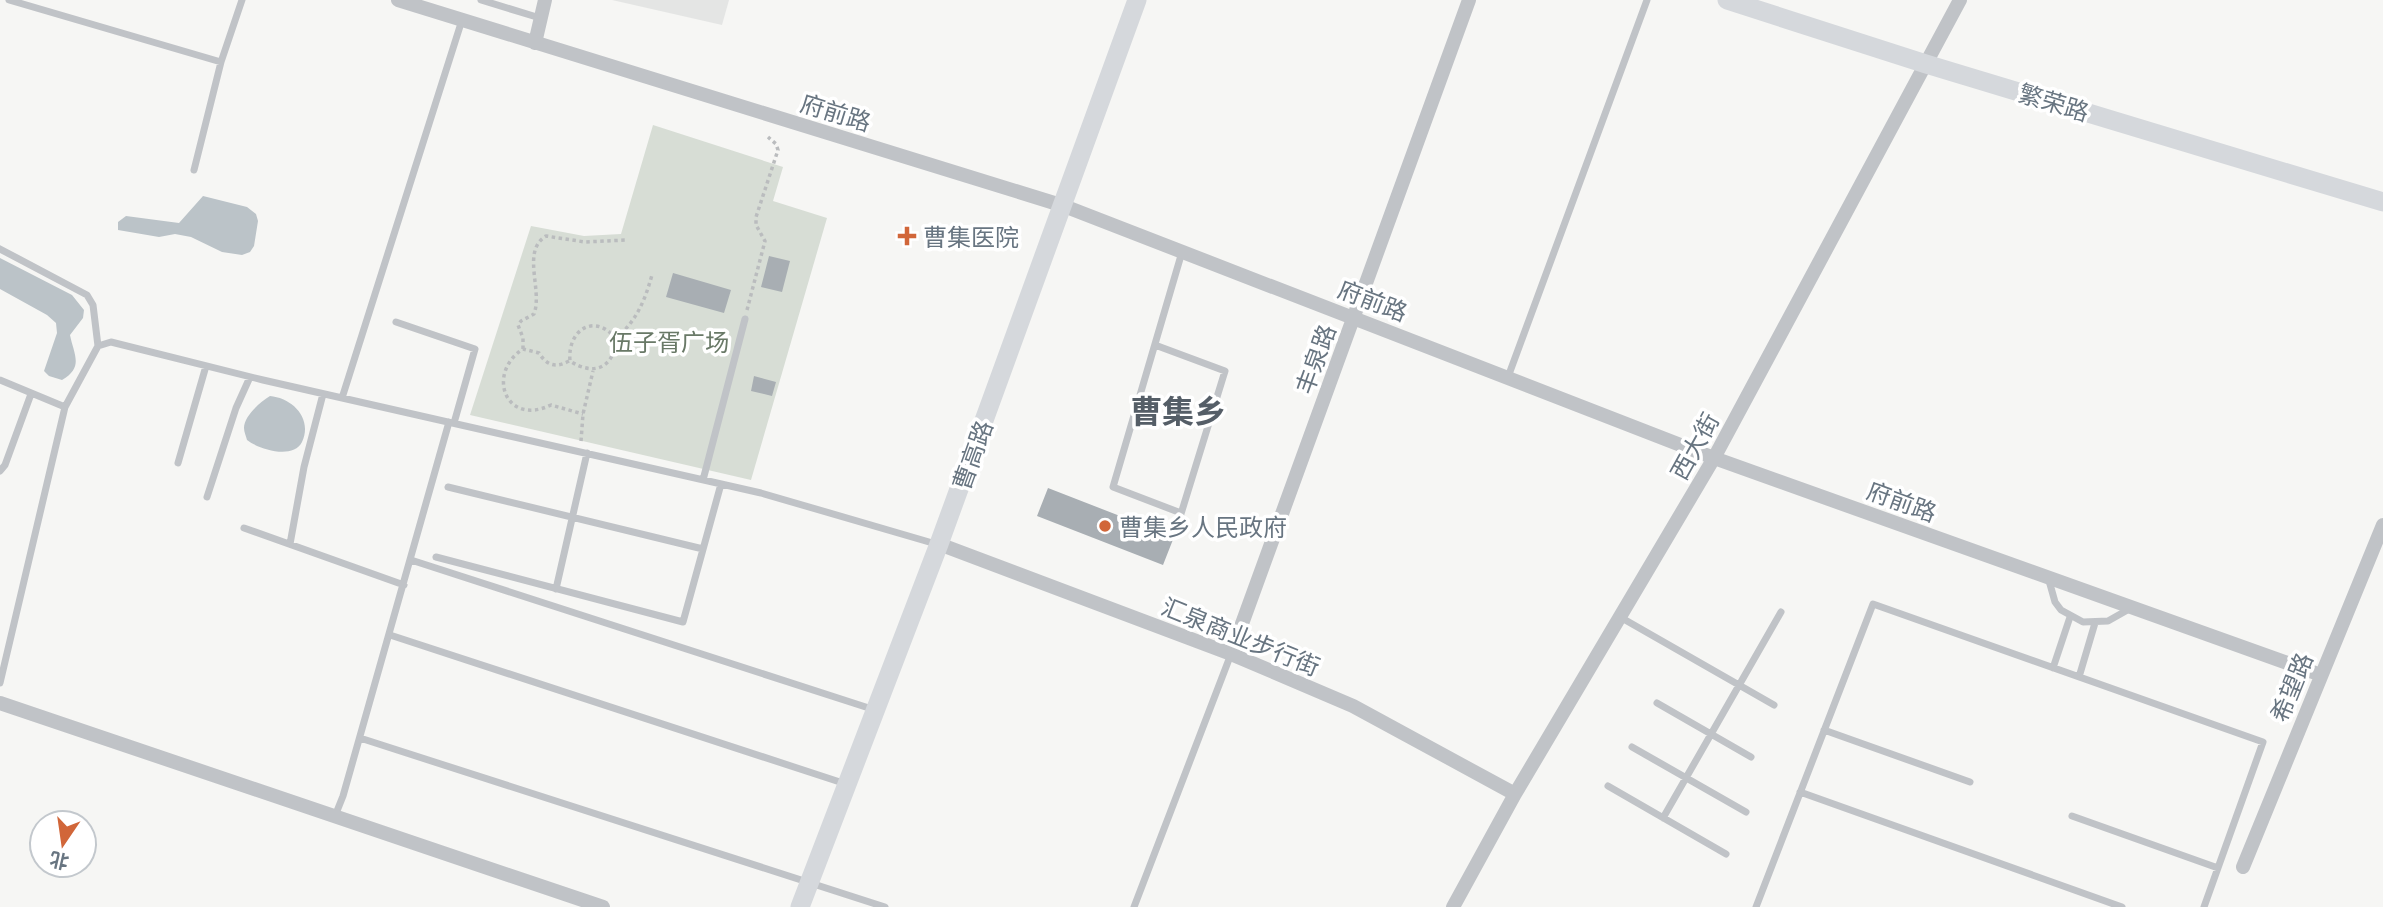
<svg xmlns="http://www.w3.org/2000/svg" width="2383" height="907" viewBox="0 0 2383 907" font-family="'Open Sans','Noto Sans SC',sans-serif">
	<rect width="100%" height="100%" fill="#f6f6f4"/>
	<path fill="#e4e5e4" d="M612,0h117l-7,25z"/>
	<path fill="#d7ddd5" d="M653,125l130,42 -10,34 54,17 -76,262 -281,-65 61,-189 53,10 37,-2z"/>
	<path fill="#bbc3c8" d="M203,196l44,11 9,7 2,7 -4,25 -4,6 -8,3 -20,-3 -31,-15 -16,-3 -16,3 -41,-7v-8l8,-6 53,7z
		M0,258l72,37 12,15 -1,8 -13,17c4,20 14,32 -8,45l-13,-4 -5,-5 13,-38 -1,-10 -9,-8 -47,-26z
		M270,396c22,2 43,22 32,46 -9,18 -44,7 -55,-2 -1,-4 -3,-8 -3,-12 0,-12 16,-26 26,-32z"/>
	<path fill="#a8aeb3" d="M769,256l21,5 -8,31 -21,-5z
		M673,273l58,17 -7,23 -58,-16z
		M754,376l22,6 -4,14 -21,-5z
		M1048,488l126,49 -11,28 -126,-49z"/>
	<g fill="none" stroke-linecap="round" stroke-linejoin="round">
		<path stroke="#babcbe" stroke-width="3.5" stroke-dasharray="3.5 3.5" stroke-linecap="butt" d="M747,310l18,-69 -9,-16v-8l22,-67 -2,-6 -8,-7
			M616,339c-21,-27 -49,-9 -46,22 23,15 44,8 46,-22 21,-20 28,-36 36,-64
			M523,349v-11l-5,-13 3,-4 13,-7c9,-24 -13,-63 12,-78l39,6 41,-2
			M569,361c-13,7 -22,5 -30,-8l-16,-4c-37,24 -18,78 28,56l32,9
			M581,441l2,-27 10,-43"/>
		<path stroke="#c0c3c7" stroke-width="7" d="M9,0l212,62
			M481,0l59,18
			M194,170l27,-108 21,-62
			M0,249l87,46 6,10 5,41
			M396,322l79,27 -21,74
			M1155,345l70,26 -49,159
			M1508,377l139,-377
			M0,380l65,27
			M342,398l120,-378
			M178,463l28,-97
			M0,471l5,-6 26,-71
			M703,480l42,-161
			M448,487l255,62
			M207,497l29,-89 14,-31
			M1181,513l-68,-26 69,-235
			M244,528l160,57
			M290,544l14,-77 19,-73
			M436,557l247,65 38,-138
			M411,560l464,150
			M2048,577l7,25 6,8 22,12 25,-1 23,-13
			M556,589l31,-136
			M1620,617l154,88
			M390,635l456,149
			M2053,668l17,-51
			M2079,677l16,-54
			M0,683l65,-276 33,-61 13,-4 152,38 498,113 175,51
			M1657,703l94,54
			M1824,730l146,52
			M360,738l525,169
			M1632,747l114,65
			M1608,786l118,68
			M1800,792l322,115
			M335,816l8,-20 106,-374
			M2072,816l146,52
			M1663,818l118,-206
			M1134,907l97,-253
			M1756,907l117,-303 390,138 -59,165"/>
		<path stroke="#c0c3c7" stroke-width="14" d="M398,0l666,206 650,252 607,217
			M535,43l10,-43
			M939,544l292,110 122,52 162,88
			M1231,654l238,-654
			M0,703l603,204
			M2243,867l140,-342
			M1453,907l62,-113 199,-336 246,-458"/>
		<path stroke="#d5d8dc" stroke-width="19" d="M1727,0l199,64 457,138
			M800,907l139,-363 198,-544"/>
	</g>
	<g fill="#d16639" stroke="#fff" stroke-width="2.5">
		<path d="M903.5 225.5h7v7h7v7h-7v7h-7v-7h-7v-7h7z"/>
		<circle cx="1105" cy="526" r="7"/>
	</g>
	<g text-anchor="middle" dominant-baseline="central" stroke-width="7" stroke-linejoin="round" paint-order="stroke">
		<g font-size="24" fill="#687581" stroke="#fff">
			<text transform="translate(2054 102) rotate(17)">繁荣路</text>
			<text transform="translate(836 112) rotate(17)">府前路</text>
			<text transform="translate(1373 300) rotate(21)">府前路</text>
			<text transform="translate(1315 359) rotate(-70)">丰泉路</text>
			<text transform="translate(1694 446) rotate(-61)">西大街</text>
			<text transform="translate(972 455) rotate(-70)">曹高路</text>
			<text transform="translate(1902 501) rotate(20)">府前路</text>
			<text transform="translate(1241 636) rotate(22)">汇泉商业步行街</text>
			<text transform="translate(2291 687) rotate(-68)">希望路</text>
		</g>
		<g font-size="24" fill="#687581" stroke="#fff" text-anchor="start">
			<text x="923" y="236">曹集医院</text>
			<text x="1119" y="526">曹集乡人民政府</text>
		</g>
		<g font-size="24" fill="#697967" stroke="#fff">
			<text x="669" y="341">伍子胥广场</text>
		</g>
		<g font-size="32" font-weight="bold" fill="#555e67" stroke="#fff">
			<text x="1178" y="410">曹集乡</text>
		</g>
	</g>
	<g transform="translate(63 844) rotate(193)"><circle r="33" fill="#ffffff" stroke="#c3c8cd" stroke-width="2"/>
	<path d="M0-5L12 26L0 18L-12 26Z" fill="#d16639"/>
	<text y="-10" font-size="19" font-weight="bold" text-anchor="middle" fill="#687581">北</text>
	</g>
</svg>
